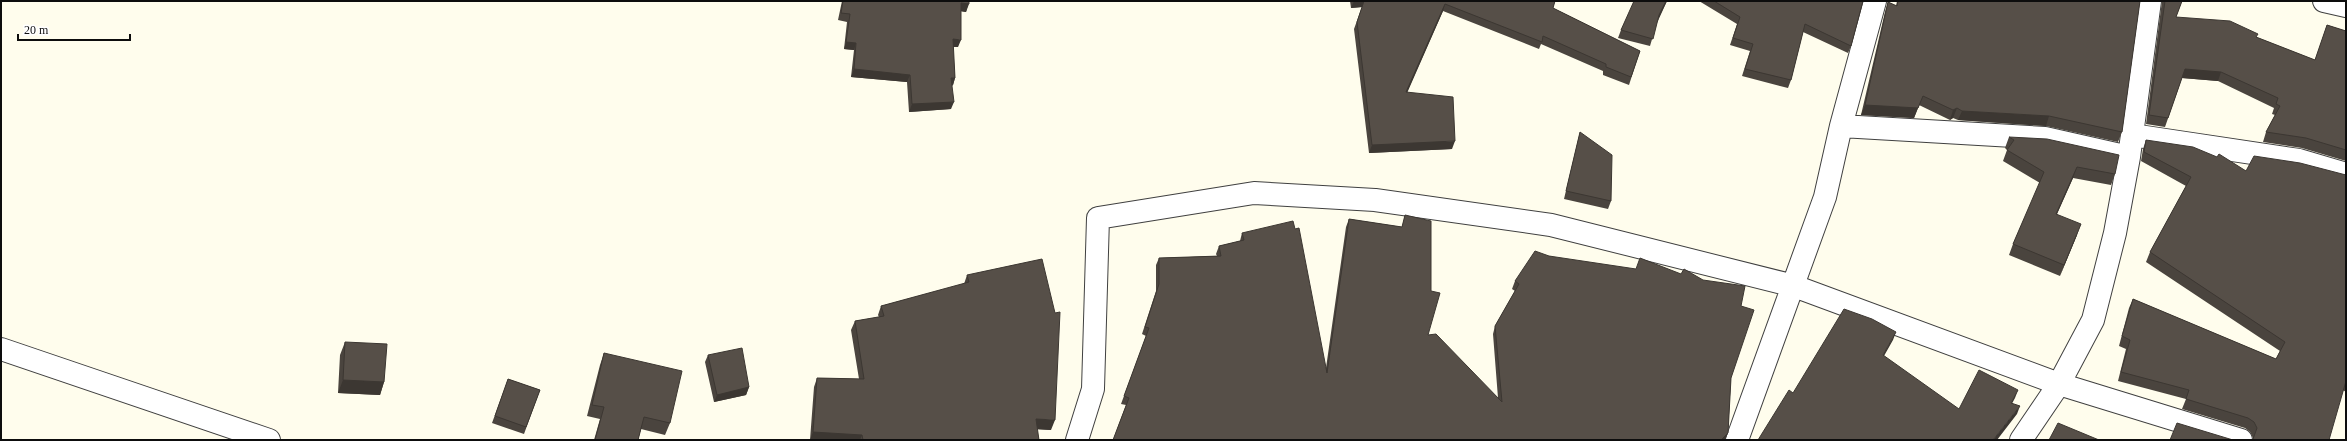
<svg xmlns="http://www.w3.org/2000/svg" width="2347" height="441" viewBox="0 0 2347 441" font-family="'Times New Roman',serif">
	<rect width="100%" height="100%" fill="#fffded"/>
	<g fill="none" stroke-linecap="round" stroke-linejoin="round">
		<defs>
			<path id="minor" d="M2324,1l22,5
				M1841,126l204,12 84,19
				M2132,135l167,25 47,14
				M1,349l268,91
				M1077,440l16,-51 5,-171 156,-25 121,7 176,25 243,61 265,98 182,56
				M1737,440l88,-243 16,-71 34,-125
				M2021,440l38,-56 34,-64 22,-87 14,-76 21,-156"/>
		</defs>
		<use href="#minor" stroke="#404040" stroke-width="24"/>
		<use href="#minor" stroke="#fff" stroke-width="22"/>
	</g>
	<path fill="#4a443e" d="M842,1h127l-3,11 -5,-1 -3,36h-5l2,31 -2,7 -1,1 -1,23 -42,3 -2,-30 -56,-5 3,-27 -10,-1 3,-27 -9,-2z
		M1350,1h205l-2,7 87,43 -11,34 -26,-10v-4l-62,-27 -2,5 -96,-38 -36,81 45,57 -83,4 -15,-124 8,-22 -11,1z
		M1635,1h32l-9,18 -8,27 -32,-8 3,-8z
		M1699,1h164l-12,45 -3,7 -45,-21 -12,48 -3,8 -46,-12 8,-25 -20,-6 7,-21z
		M1897,1h243l-18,131 -4,10 -72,-16 -88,-6 -5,-2 -3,2 -31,-15 -5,13 -53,-3 24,-103 3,-10 8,4z
		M2162,1h20l-6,16 80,20 59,23 12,-35 19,6v130l-44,-13 -39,-6 3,-10 9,-17 -3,-1 2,-6 -56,-27 -36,-3 -17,49 -19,-3z
		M1580,132l31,69 -3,8 -44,-10 14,-59z
		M2009,137l106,37 -4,11 -38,-7 -16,36 20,21 -17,41 -51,-21 4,-11 27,-61 -37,-22 4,-11 -2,-2z
		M2146,140l100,31 100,4v217l-3,-2 -90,50v-2l-3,-6 -5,-4 -63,-19 4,-10 -68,-18 8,-32 -7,-3 10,-38 4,-9 143,60 4,-8 -134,-89 4,-10 36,-66 -45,-25 2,-12z
		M1405,215l23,120 70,63 -5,-64 2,-8 20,-35 -3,-2 3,-8 34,-25 192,50 -10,72 -3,55 -3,7h-612l13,-35 -5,-1 25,-68 -4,-2 14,-43v-26l3,-7 58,-2 -1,-2 3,-8 21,-5 2,-8 84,135 20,-141 3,-8 53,8z
		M967,275l84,155 -14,-1 2,11h-229l4,-53 3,-9 42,1 -8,-49 4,-9 24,-4 -1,-2 3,-9 83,-22z
		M345,342l39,40 -4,13 -42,-2 2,-38z
		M604,353l66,70 -5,12 -24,-6 -3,11h-44l6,-21 -13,-3 13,-51z
		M708,355l41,32 -3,8 -32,7 -9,-40z
		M508,379l32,11 -16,44 -32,-11z"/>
	<path fill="#3c3732" d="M1354,1h10l-2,6 -11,1z
		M1666,1h1l-10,22 2,-8z
		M961,3l8,1 -3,8 -7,-1z
		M1445,4l-2,7 -39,89 2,-8z
		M953,39l8,1 -3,7h-8z
		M846,42l10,1 -2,7 -10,-1z
		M854,69l56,6 -3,7 -56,-5z
		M2185,69l36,3 -3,9 -36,-3z
		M951,78h4l-2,7 -5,1z
		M1923,96l-9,22 -53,-3 4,-10z
		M954,102l-3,7 -42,3 3,-8z
		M1957,108l-4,10 -3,2 3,-10z
		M1962,111l87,5 -3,10 -88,-6z
		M1455,141l-3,8 -83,4 3,-8z
		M2077,167l-4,11 -21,47 4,-11z
		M2081,224l-4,11 -17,41 4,-11z
		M1896,332l-3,8 -13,23 3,-8z
		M343,380l41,2 -4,13 -42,-2z
		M749,387l-3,8 -32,7 3,-7z
		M2018,390l-3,8 -7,13 3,-8z
		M2020,406l-3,8 -20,26h-4z
		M1036,419l19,1 -4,10 -19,-1z
		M813,432l49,3 -2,5h-50z
		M1728,433l-3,7h-4z"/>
	<path fill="#564f48" stroke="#3c3732" d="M843,1h126v3l-8,-1v37l-8,-1 2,39h-4l3,24 -42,2 -2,-29 -56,-6 2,-26 -10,-1 4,-28 -9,-1z
		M1364,1h191l-2,7 87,43 -9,26 -25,-10v-3l-63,-28 -1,6 -97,-38 -39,88 47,5 2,44 -83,4 -15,-123z
		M1634,1h32l-7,14 -6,24 -32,-9z
		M1714,1h149l-12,45 -46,-22 -14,56 -46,-11 8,-25 -20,-6 7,-21z
		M1898,1h242l-18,131 -73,-16 -87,-5 -5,-3 -4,2 -30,-14 -5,12 -53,-3 23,-103 9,4z
		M2165,1h17l-6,16 54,4 28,13 -2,3 59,23 12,-35 19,6v119l-40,-12 -40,-6 14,-26 -4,-2 2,-6 -57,-26 -36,-3 -17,49 -19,-3z
		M1580,132l32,23 -1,46 -45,-10z
		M2009,137l38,2 72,16 -4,19 -38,-7 -21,47 25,10 -17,41 -51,-21 31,-72 -37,-22 7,-10z
		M2146,140l47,7 24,10 2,-3 27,17 8,-15 46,7 46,12v206l-17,59h-77l1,-1 4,-11 -3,-6 -6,-4 -62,-19 3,-9 -68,-18 9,-32 -8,-4 11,-37 143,60 9,-17 -135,-90 41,-75 -47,-25z
		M1405,215l26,6v70l9,2 -12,42 8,-1 66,68 -7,-76 24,-42 -4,-3 20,-30 14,5 87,13 4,-11 41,16 3,-5 19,11 42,6 -4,20 13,4 -23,68 -3,55 -7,7h-608l16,-42 -5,-2 25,-68 -4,-1 14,-43v-26l62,-2 -2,-10 25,-6 -2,-7 51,-12 2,8 4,-1 28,145 22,-154 53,8z
		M1042,259l13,54 5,-1 -5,108 -19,-1 3,21h-176l-1,-5 -49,-3 4,-54 47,1 -9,-58 29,-5 -3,-10 88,-24 -2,-7z
		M1844,309l28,10 24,13 -13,23 76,54 20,-39 39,20 -7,13 9,3 -27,34h-235l31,-50 4,3z
		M345,342l42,2 -3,38 -41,-2z
		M742,348l7,39 -32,8 -9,-40z
		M604,353l78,18 -12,52 -26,-6 -6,23h-43l9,-33 -12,-2z
		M508,379l32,11 -14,37 -31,-11z
		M2058,423l41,17h-50z
		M2177,423l56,17h-63z"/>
	<rect width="2347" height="441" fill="none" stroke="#0d0d0d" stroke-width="4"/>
	<path d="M18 34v6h112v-6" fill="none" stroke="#0d0d0d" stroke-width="2"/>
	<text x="24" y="34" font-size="12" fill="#0d0d0d" stroke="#ffffff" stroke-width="3" paint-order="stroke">20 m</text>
</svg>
